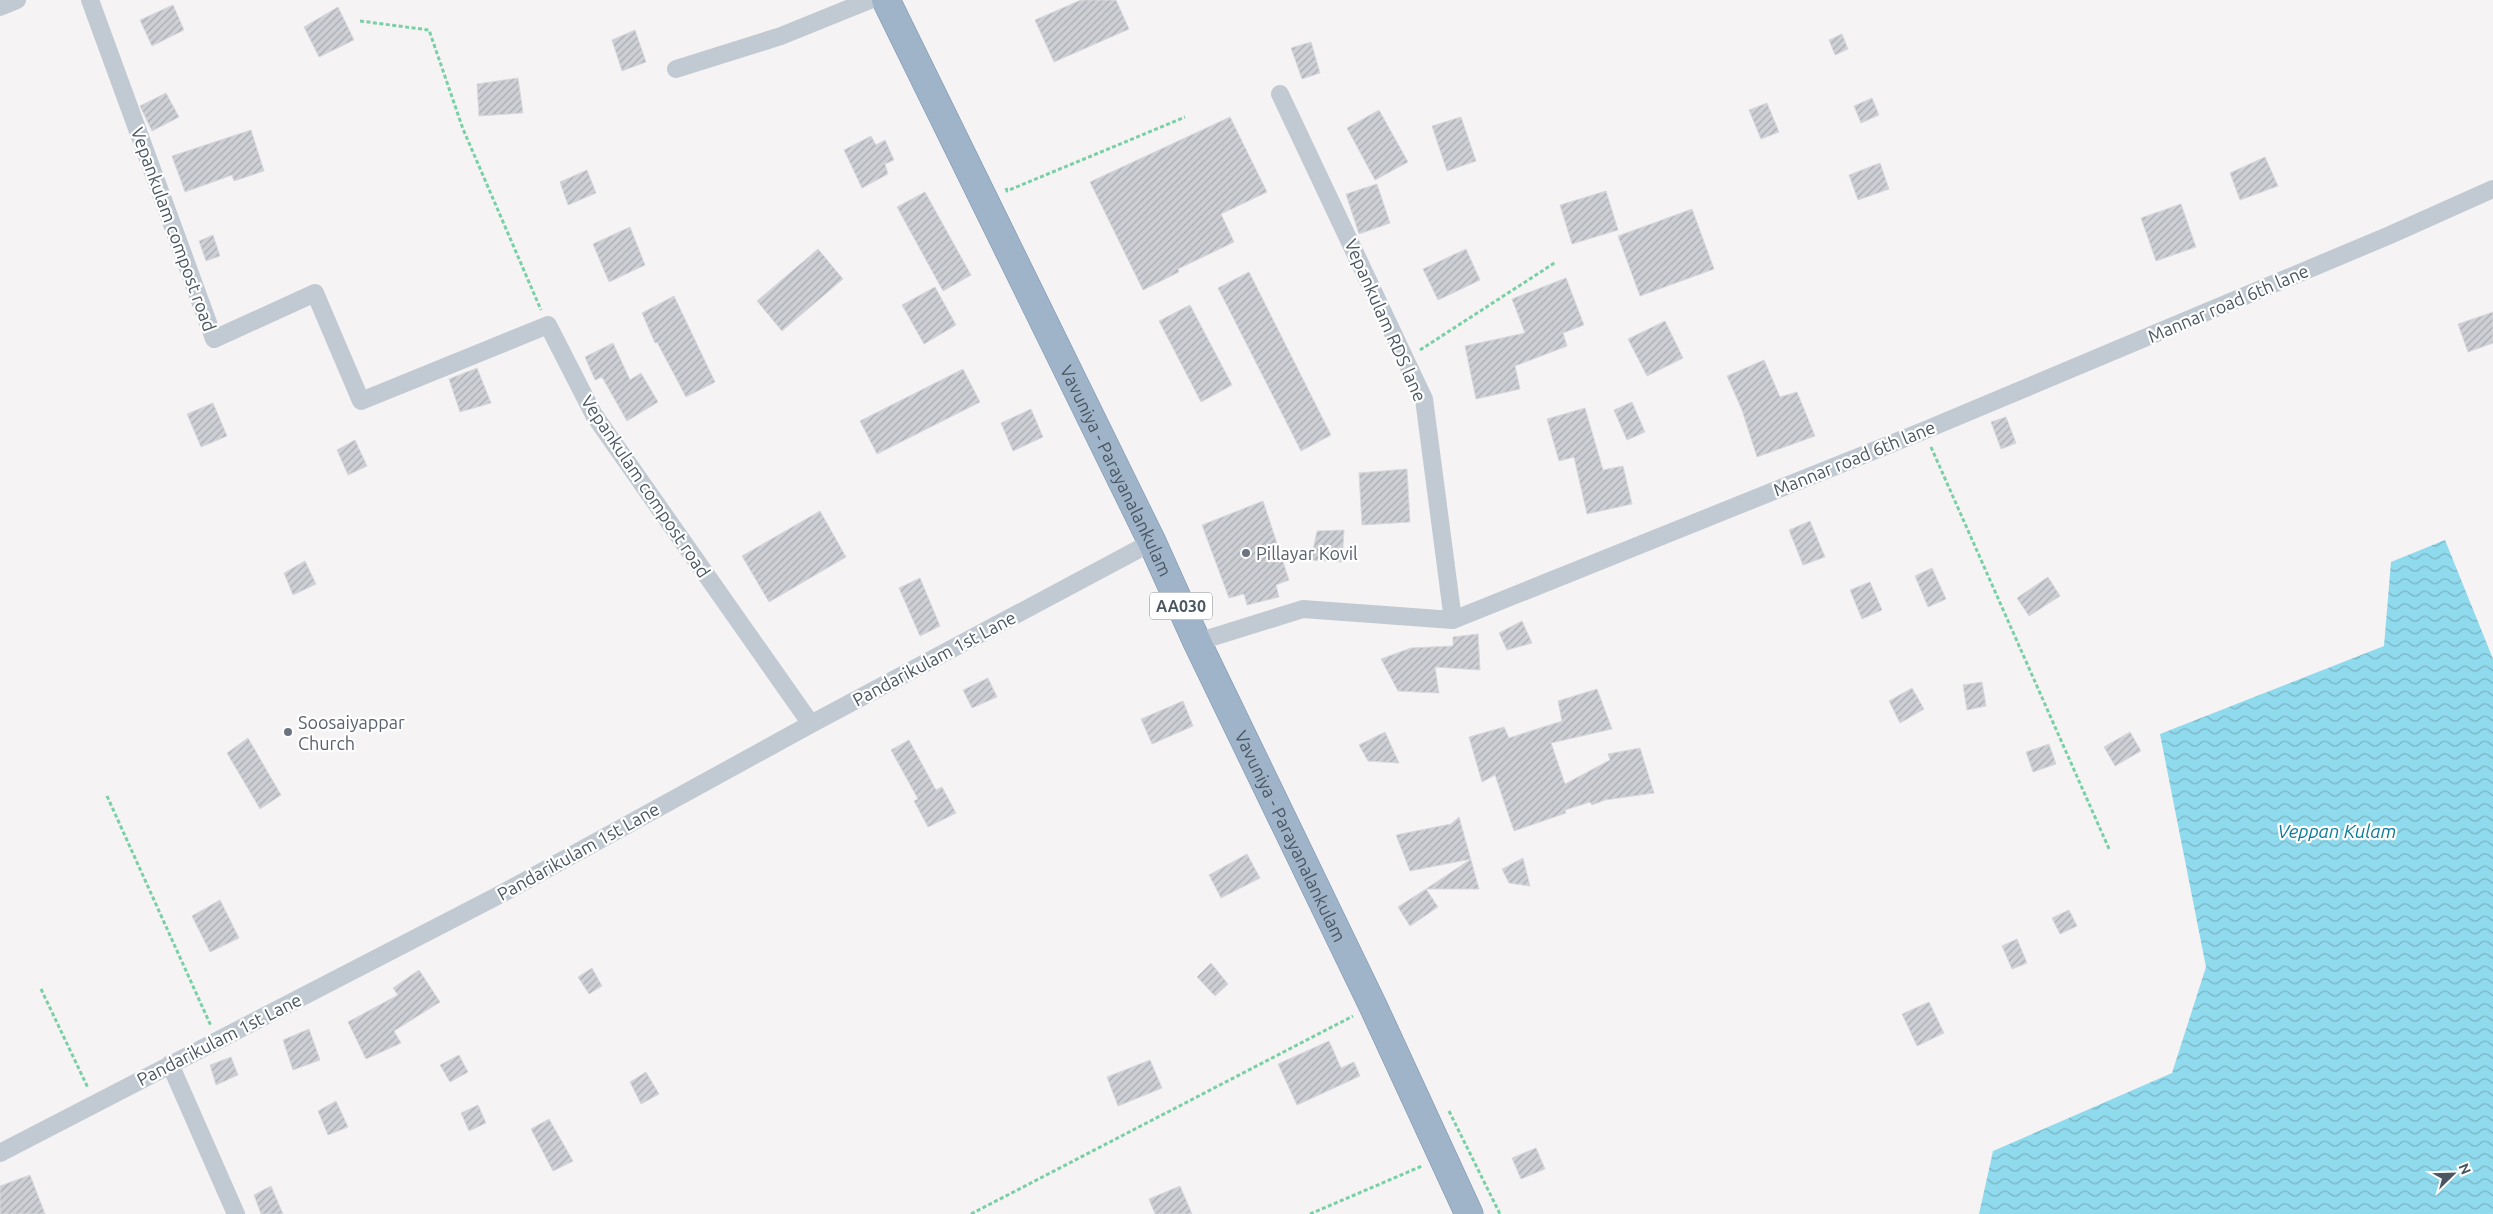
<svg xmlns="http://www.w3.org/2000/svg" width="2493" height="1214" viewBox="0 0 2493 1214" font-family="Ubuntu,sans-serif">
	<defs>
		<pattern id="water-waves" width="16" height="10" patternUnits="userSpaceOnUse" patternTransform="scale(1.25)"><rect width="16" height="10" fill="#90daee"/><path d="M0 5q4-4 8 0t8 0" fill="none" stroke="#78b4c4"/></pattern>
		<pattern id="building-hatch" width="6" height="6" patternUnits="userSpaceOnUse" patternTransform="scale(1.25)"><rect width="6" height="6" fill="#cdcfd5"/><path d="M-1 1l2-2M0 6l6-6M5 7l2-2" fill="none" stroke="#a8abb0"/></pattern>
	</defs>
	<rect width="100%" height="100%" fill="#f5f3f3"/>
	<path fill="url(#water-waves)" d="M2445,540l48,119v555h-514l14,-63 179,-78 34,-106 -46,-233 224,-88 7,-84z"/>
	<path fill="url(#building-hatch)" stroke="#d7d9de" d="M1081,0h35l13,29 -75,33 -19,-42z
		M173,5l11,25 -32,16 -12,-26z
		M338,7l16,33 -35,17 -15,-30z
		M635,30l11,32 -24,9 -10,-31z
		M1842,34l6,15 -13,6 -6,-15z
		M1311,42l9,31 -18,6 -11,-31z
		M518,78l5,35 -44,3 -2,-32z
		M166,93l13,24 -27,14 -12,-25z
		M1872,98l7,17 -18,8 -7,-17z
		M1767,103l12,29 -18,7 -12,-29z
		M1379,110l29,52 -33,18 -28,-52z
		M1230,117l37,75 -46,22 13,28 -56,27 1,3 -36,18 -53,-108z
		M1461,117l15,44 -29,10 -15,-45z
		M251,130l13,41 -30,10 -2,-6 -47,17 -13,-36z
		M871,136l5,9 9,-5 9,20 -9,4 3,10 -26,14 -18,-38z
		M2265,157l13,29 -38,14 -10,-27z
		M1880,163l9,26 -31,11 -9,-25z
		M587,170l9,23 -28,12 -8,-23z
		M1377,184l13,39 -31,11 -13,-40z
		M1606,191l12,39 -46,14 -12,-39z
		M925,192l46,83 -28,16 -46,-84z
		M2181,204l15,43 -40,14 -15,-43z
		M1692,209l22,60 -74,27 -22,-60z
		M630,227l15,38 -36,17 -16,-38z
		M213,235l7,21 -14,5 -7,-20z
		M818,249l25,30 -61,52 -25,-30z
		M1466,249l14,31 -42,20 -15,-31z
		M1249,272l82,163 -30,16 -83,-163z
		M1566,278l18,47 -21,8 4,13 -52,20 5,23 -44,10 -11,-53 60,-13 -13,-34z
		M935,287l21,38 -32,19 -22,-39z
		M674,296l41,86 -29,15 -29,-55 -2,1 -13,-30z
		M1190,305l42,80 -31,17 -42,-81z
		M2493,312v31l-25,9 -10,-28z
		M1665,321l18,37 -36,18 -19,-37z
		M613,343l17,37 11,-7 17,29 -31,19 -25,-44 -7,3 -10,-23z
		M1764,360l16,37 17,-5 18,44 -58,21 -15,-47 -15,-34z
		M477,368l14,35 -31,9 -11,-33z
		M963,369l17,33 -103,52 -17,-33z
		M1632,402l13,30 -18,8 -13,-30z
		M213,403l14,33 -26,11 -14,-33z
		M1585,408l18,62 20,-4 9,38 -45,10 -13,-57 -15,4 -12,-42z
		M1031,409l12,28 -30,14 -12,-28z
		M2006,417l10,26 -15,6 -10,-27z
		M355,440l12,26 -19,9 -11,-25z
		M1407,469l3,53 -48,3 -3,-52z
		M1263,501l26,79 -13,5 3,12 -32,8 -3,-11 -15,4 -27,-73z
		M820,511l26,46 -77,45 -27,-46z
		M1810,521l15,36 -22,8 -14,-35z
		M1344,530l-2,32 -31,-2 6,-29z
		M305,561l11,23 -23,11 -9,-22z
		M1932,568l14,31 -18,8 -13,-31z
		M2048,577l12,19 -31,20 -12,-18z
		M920,578l20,48 -20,10 -21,-48z
		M1870,582l12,28 -20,9 -12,-29z
		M1522,621l10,22 -25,7 -8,-17z
		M1478,634l2,36 -45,-3 4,26 -41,-2 -17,-32 30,-11 42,-2v-9z
		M988,678l9,19 -25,11 -9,-18z
		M1982,682l4,24 -19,4 -4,-25z
		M1912,688l12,21 -24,14 -11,-22z
		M1597,689l15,40 -61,14 14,41 45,-24 -2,-6 32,-6 14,45 -49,7 -13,5 -2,-3 -25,8 1,3 -52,18 -19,-56 -13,7 -13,-45 35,-10 5,11 53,-17 -4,-20z
		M1183,701l10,25 -41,18 -11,-25z
		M1385,732l14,31 -31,-2 -9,-16z
		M2130,732l11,19 -26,15 -11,-19z
		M248,738l33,57 -21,14 -33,-56z
		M909,740l27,50 6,-3 14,26 -28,14 -14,-26 4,-2 -27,-49z
		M2049,744l7,20 -23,8 -7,-20z
		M1459,817l20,72h-53l45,-30 -61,12 -14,-36 55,-11z
		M1247,854l13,24 -39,20 -12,-23z
		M1523,858l7,28 -21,-3 -7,-14z
		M1426,889l12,18 -28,19 -12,-19z
		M220,900l19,38 -29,14 -18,-36z
		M2069,910l8,16 -17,8 -8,-16z
		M2017,939l10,24 -15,6 -10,-23z
		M1211,963l17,21 -13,12 -18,-19z
		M592,968l10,18 -13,8 -11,-17z
		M419,970l21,32 -46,29 7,12 -35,16 -18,-37 50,-27 -5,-7z
		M1929,1002l15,31 -27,13 -15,-32z
		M309,1029l11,31 -27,10 -10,-30z
		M1329,1041l12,27 13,-6 6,14 -63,29 -19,-41z
		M459,1055l9,17 -18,10 -10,-17z
		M231,1057l7,18 -22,10 -6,-20z
		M1150,1060l12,28 -44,18 -11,-29z
		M646,1072l13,22 -18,10 -11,-22z
		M336,1101l12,26 -20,8 -10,-24z
		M478,1105l8,18 -17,8 -8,-18z
		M549,1119l24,42 -20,10 -22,-42z
		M1536,1148l9,21 -24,10 -9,-21z
		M30,1175l15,39h-45v-28z
		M271,1186l12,28h-22l-7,-19z
		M1180,1186l12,28h-37l-6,-15z"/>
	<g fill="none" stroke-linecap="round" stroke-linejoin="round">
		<defs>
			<g id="trunk">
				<path id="s1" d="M886,0l266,542 45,100 176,364 96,208"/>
			</g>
		</defs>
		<use href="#trunk" stroke="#7690ad" stroke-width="29"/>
		<path stroke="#7ad0a6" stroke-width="3" stroke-dasharray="4 2.5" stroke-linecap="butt" d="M360,21l69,9 34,99 78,181
			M1006,188l1,3 178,-74
			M1420,350l136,-88
			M1931,447l179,404
			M107,796l104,230
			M41,989l47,99
			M1449,1111l51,103
			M971,1214l382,-198
			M1310,1214l112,-48"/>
		<path stroke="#c1cad2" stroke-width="18" d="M90,0l124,339 101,-46 46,108 187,-76 46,90 217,309
			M0,7l17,-7
			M676,69l105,-33 89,-36
			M1280,94l144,305 29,221
			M1197,642l106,-33 150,11 470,-189 467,-196 103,-46
			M170,1064l66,150
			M0,1153l503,-260 308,-169 341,-182"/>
		<use href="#trunk" stroke="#9fb4c9" stroke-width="28"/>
	</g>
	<g fill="#6b7280" stroke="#fff" stroke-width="2">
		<circle cx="1246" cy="553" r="5"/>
		<circle cx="288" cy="732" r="5"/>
	</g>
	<g text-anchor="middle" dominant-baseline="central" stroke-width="4.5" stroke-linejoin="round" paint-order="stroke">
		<rect fill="#fff" stroke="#808990" stroke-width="1" x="1150" y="592.5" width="62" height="27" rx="4"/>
		<g font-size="16" font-weight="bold" fill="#4a5661">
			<text x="1181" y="606">AA030</text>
		</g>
		<g font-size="18" fill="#4a5661" stroke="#fff">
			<text transform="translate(174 229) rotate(70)">Vepankulam compost road</text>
			<text transform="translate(2228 303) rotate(-23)">Mannar road 6th lane</text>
			<text transform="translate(1386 320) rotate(66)">Vepankulam RDS lane</text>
			<text transform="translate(1854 458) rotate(-22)">Mannar road 6th lane</text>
			<text stroke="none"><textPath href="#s1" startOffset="524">Vavuniya - Parayanalankulam</textPath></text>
			<text transform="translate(646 486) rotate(56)">Vepankulam compost road</text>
			<text transform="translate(934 658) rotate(-28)">Pandarikulam 1st Lane</text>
			<text stroke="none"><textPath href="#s1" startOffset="929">Vavuniya - Parayanalankulam</textPath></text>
			<text transform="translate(578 851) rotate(-29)">Pandarikulam 1st Lane</text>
			<text transform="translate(219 1039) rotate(-27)">Pandarikulam 1st Lane</text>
		</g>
		<g font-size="18" fill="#5b616d" stroke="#fff" text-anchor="start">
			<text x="1256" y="553">Pillayar Kovil</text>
			<text x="298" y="722">Soosaiyappar<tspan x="298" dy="21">Church</tspan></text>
		</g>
		<g font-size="19" font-style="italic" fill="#0c7c9b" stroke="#fff">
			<text x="2337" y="831">Veppan Kulam</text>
		</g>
	</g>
	<g transform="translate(2453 1174) rotate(67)" stroke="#ffffff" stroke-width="4" paint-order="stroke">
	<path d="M0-4L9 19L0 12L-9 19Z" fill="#4a5661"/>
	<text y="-8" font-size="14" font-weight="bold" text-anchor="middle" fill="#4a5661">N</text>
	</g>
</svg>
